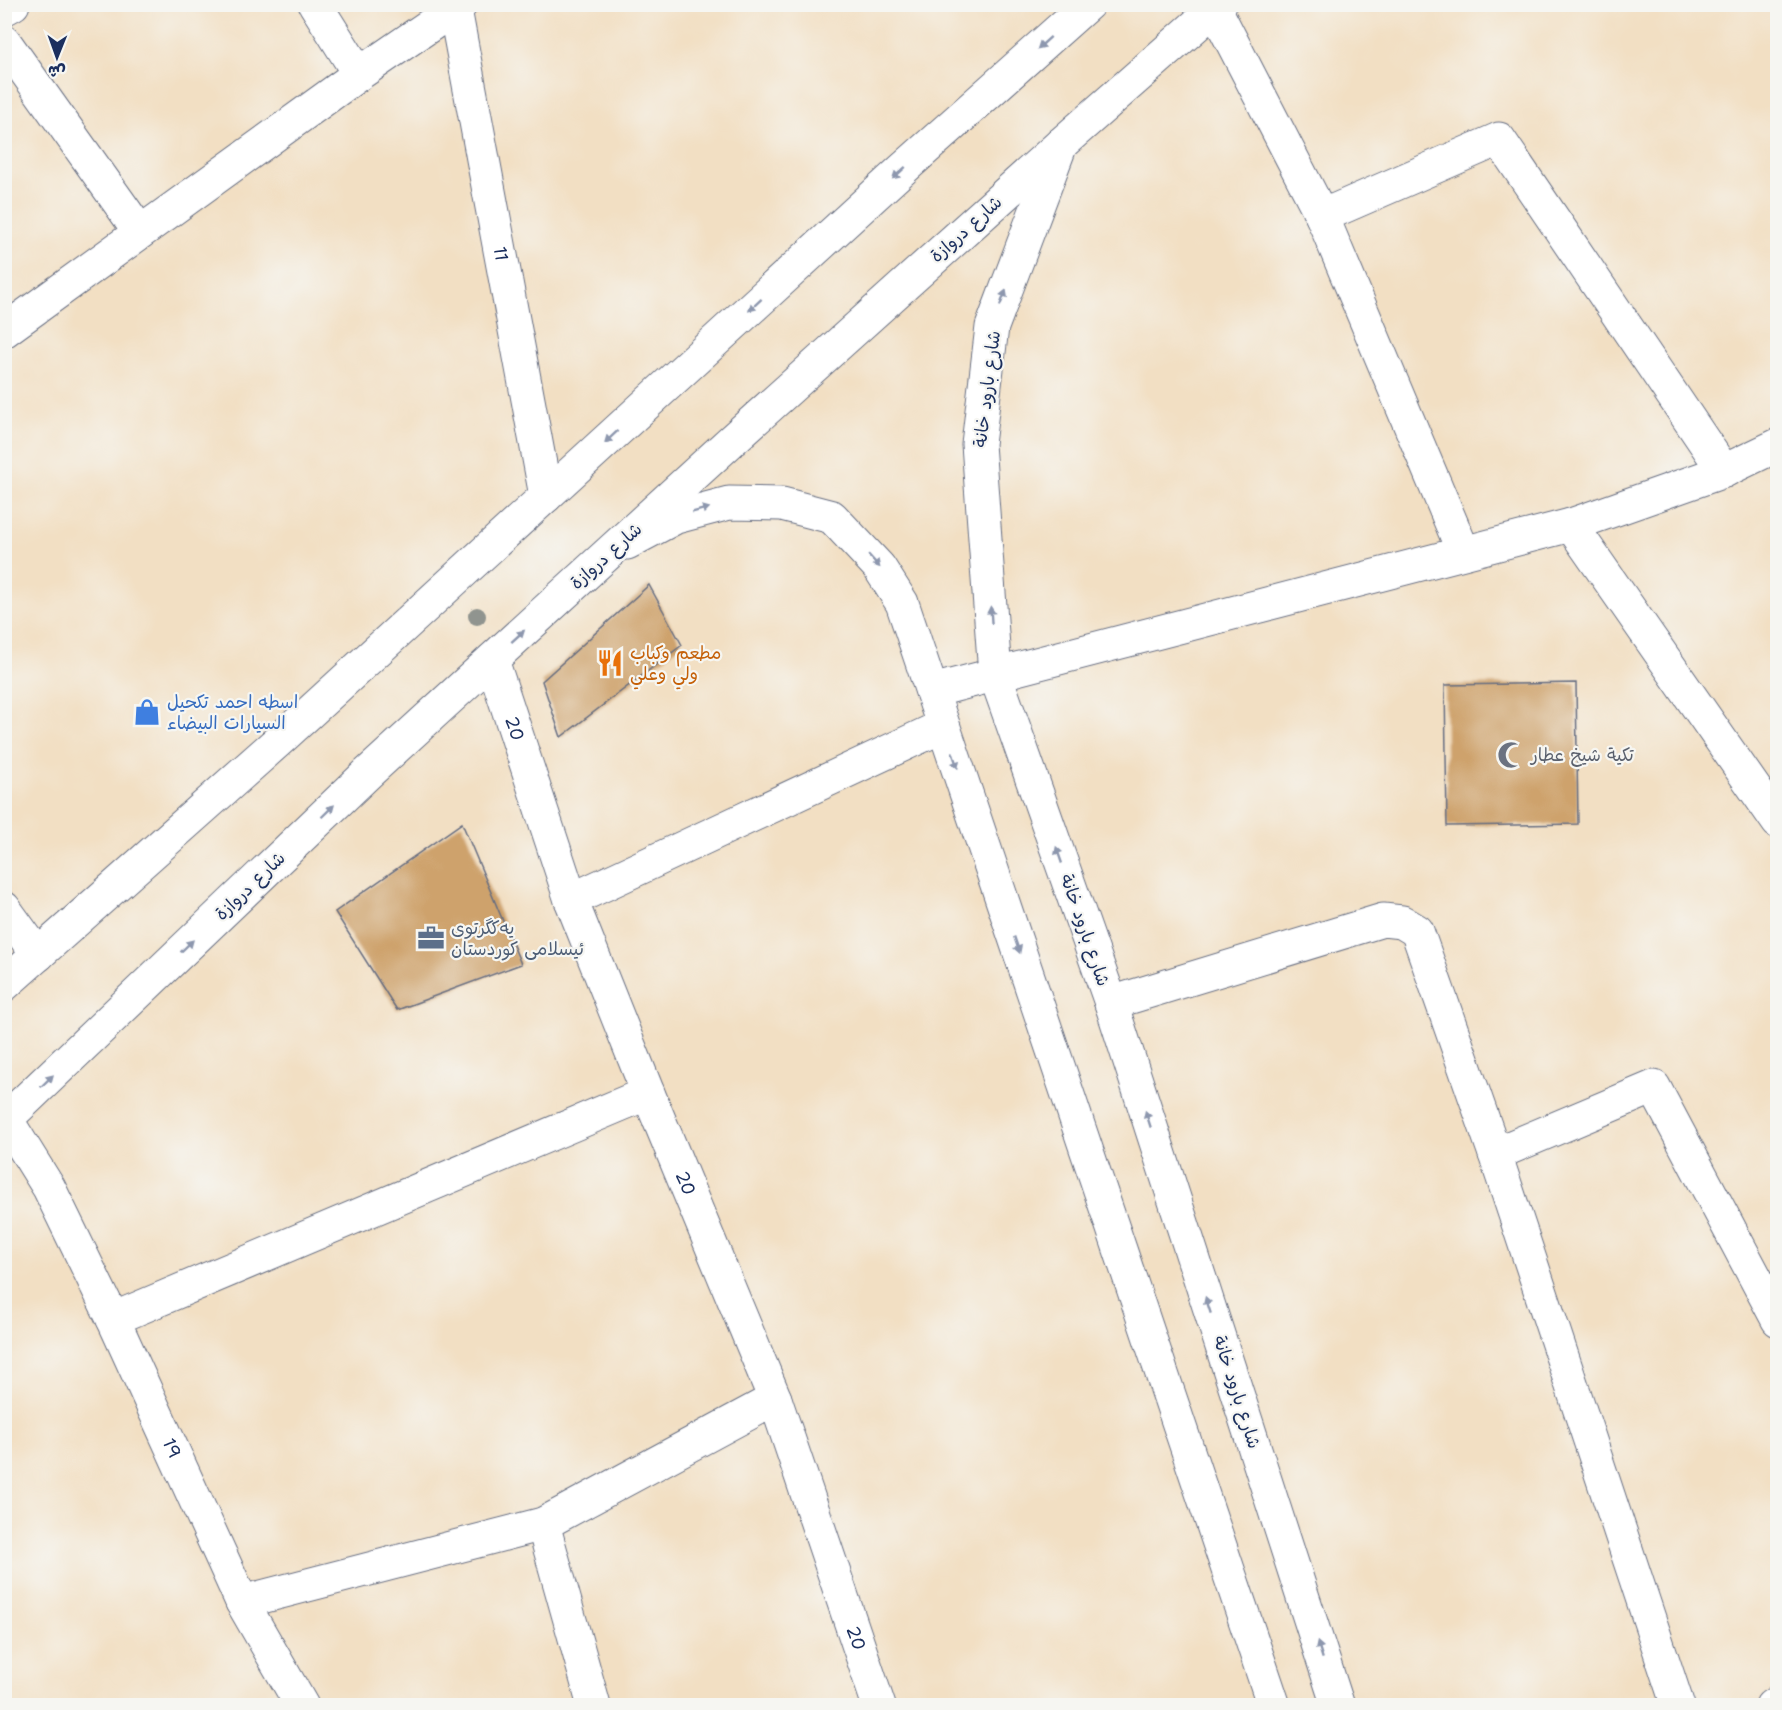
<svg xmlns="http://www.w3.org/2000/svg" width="1782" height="1710" viewBox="0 0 1782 1710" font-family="'Shantell Sans','Playpen Sans Arabic',sans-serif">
	<rect width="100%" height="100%" fill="#f6f6f2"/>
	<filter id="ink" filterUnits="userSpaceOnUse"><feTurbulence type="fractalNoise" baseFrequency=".0167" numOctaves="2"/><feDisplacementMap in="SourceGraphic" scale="12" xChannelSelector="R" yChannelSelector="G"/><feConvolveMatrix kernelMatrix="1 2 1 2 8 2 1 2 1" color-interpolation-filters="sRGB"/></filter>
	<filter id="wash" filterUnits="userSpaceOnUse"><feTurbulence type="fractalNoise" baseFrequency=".008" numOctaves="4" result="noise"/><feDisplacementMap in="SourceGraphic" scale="24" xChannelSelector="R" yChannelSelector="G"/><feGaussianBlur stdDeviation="1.35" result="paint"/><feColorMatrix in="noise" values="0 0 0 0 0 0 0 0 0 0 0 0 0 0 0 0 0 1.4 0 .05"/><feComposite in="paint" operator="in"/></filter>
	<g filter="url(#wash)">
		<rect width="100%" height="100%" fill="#f2dfc3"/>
		<g id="blocks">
			<path fill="#cea26c" d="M649,585l33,60 -121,92 -19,-56z
				M1576,683l2,141 -131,2 -2,-141z
				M462,823l59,141 -124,46 -62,-98z"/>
		</g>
	</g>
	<g filter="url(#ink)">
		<use href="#blocks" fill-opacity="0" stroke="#666d81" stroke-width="1.5"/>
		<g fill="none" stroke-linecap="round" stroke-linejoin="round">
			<defs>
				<g id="street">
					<path d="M315,4l44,70"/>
					<path id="s1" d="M454,4l92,492"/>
					<path d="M4,9l9,-5"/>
					<path d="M1215,9l107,207"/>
					<path d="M4,41l136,191"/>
					<path d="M4,331l355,-257 102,-70"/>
					<path d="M1571,525l207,297"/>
					<path d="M1463,551l-141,-335 177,-77 225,332"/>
					<path id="s2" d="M492,660l79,240 77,193 127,306 104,307"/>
					<path d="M932,691l639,-166 153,-54 54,-26"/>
					<path d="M571,900l372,-174"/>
					<path d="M4,908l34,47"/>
					<path d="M1111,1003l272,-83 19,2 15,9 78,223 183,552"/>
					<path id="s3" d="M6,1119l43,69 64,131 129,283 60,104"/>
					<path d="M1495,1154l159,-67 124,233"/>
					<path d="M113,1319l535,-226"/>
					<path d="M543,1524l51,182"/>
					<path d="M242,1602l301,-78 232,-125"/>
					<path d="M1772,1706l6,-4"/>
				</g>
				<path id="secondary" d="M1061,144l-69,183 -14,117 17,230 116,329 227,703
					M627,543l49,-26 53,-14 53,1 50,13 47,50 23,36 372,1103"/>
				<path id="primary" d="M4,985l281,-250 618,-566 185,-165
					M4,1121l363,-347 363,-332 331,-298 159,-140"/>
			</defs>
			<use href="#street" stroke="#666d81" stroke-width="35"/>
			<use href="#secondary" stroke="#666d81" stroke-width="35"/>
			<use href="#primary" stroke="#666d81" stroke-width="35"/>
			<use href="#street" stroke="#fff" stroke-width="33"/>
			<use href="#secondary" stroke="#fff" stroke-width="33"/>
			<use href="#primary" stroke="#fff" stroke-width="33"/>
		</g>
		<circle fill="#90948f" cx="477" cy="616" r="9"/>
		<defs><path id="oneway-solid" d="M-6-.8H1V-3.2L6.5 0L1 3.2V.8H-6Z" transform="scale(1.5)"/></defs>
		<g fill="#8d97ae">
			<use href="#oneway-solid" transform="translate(1044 43) rotate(138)"/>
			<use href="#oneway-solid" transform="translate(899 173) rotate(138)"/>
			<use href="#oneway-solid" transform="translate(1003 298) rotate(-69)"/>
			<use href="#oneway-solid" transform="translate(755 305) rotate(137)"/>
			<use href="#oneway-solid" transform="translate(611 437) rotate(137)"/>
			<use href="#oneway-solid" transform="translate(701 510) rotate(-15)"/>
			<use href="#oneway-solid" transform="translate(874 561) rotate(48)"/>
			<use href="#oneway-solid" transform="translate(991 615) rotate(-94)"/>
			<use href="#oneway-solid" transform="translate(518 636) rotate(-42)"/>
			<use href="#oneway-solid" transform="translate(955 760) rotate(71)"/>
			<use href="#oneway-solid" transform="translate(328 811) rotate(-44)"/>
			<use href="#oneway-solid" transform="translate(1059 855) rotate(-109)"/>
			<use href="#oneway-solid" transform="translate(1017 945) rotate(71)"/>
			<use href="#oneway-solid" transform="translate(187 946) rotate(-44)"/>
			<use href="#oneway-solid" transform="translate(47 1081) rotate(-44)"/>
			<use href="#oneway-solid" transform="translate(1148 1119) rotate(-108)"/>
			<use href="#oneway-solid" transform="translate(1208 1305) rotate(-108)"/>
			<use href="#oneway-solid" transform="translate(1320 1650) rotate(-108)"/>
		</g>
	</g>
	<defs>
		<symbol id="restaurant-bare" viewBox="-9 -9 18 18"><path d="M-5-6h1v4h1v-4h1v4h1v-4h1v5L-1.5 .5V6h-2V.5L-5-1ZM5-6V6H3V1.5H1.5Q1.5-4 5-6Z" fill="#e8710a" stroke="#f6f6f2" stroke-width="2.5" paint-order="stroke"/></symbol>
		<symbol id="shop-bare" viewBox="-9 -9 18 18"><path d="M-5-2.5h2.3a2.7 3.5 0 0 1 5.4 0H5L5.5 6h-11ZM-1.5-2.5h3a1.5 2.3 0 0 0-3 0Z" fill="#3f7fe0" stroke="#f6f6f2" stroke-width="2.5" paint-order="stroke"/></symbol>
		<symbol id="mosque-bare" viewBox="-9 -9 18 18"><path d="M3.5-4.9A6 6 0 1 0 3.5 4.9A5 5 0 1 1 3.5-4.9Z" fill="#6b7280" stroke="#f6f6f2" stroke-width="2.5" paint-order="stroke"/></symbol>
		<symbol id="office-bare" viewBox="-9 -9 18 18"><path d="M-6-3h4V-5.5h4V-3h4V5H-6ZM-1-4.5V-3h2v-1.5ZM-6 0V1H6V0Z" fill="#5c6f8a" stroke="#f6f6f2" stroke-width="2.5" paint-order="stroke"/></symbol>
	</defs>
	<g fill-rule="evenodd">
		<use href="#restaurant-bare" x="591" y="644" width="38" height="38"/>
		<use href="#shop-bare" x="128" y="693" width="38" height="38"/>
		<use href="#mosque-bare" x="1492" y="736" width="38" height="38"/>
		<use href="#office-bare" x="412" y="919" width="38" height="38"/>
	</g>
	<g text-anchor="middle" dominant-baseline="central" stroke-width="4.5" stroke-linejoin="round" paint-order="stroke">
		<g font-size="18" fill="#1b2f5e" stroke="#f6f6f2">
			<text transform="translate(966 229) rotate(-42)">شارع دروازة</text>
			<text stroke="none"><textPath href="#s1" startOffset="254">11</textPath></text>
			<text transform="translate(987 389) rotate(-83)">شارع بارود خانة</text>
			<text transform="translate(606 556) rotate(-42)">شارع دروازة</text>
			<text stroke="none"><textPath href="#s2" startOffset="72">20</textPath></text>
			<text transform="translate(250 886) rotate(-44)">شارع دروازة</text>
			<text transform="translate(1085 930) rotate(71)">شارع بارود خانة</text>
			<text stroke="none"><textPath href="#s2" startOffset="558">20</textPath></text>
			<text transform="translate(1237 1392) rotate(72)">شارع بارود خانة</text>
			<text stroke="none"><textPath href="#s3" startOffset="369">19</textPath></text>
			<text stroke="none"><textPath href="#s2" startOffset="1044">20</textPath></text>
		</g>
		<g font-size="18" fill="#c56008" stroke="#f6f6f2" text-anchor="start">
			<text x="630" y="653">مطعم وكباب<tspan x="630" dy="21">ولي وعلي</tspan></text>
		</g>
		<g font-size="18" fill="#366cbe" stroke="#f6f6f2" text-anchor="start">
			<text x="167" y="702">اسطه احمد تكحيل<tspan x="167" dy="21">السيارات البيضاء</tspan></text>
		</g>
		<g font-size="18" fill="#5b616d" stroke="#f6f6f2" text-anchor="start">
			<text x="1531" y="755">تكية شيخ عطار</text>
		</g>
		<g font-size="18" fill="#4e5e75" stroke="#f6f6f2" text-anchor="start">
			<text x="451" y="928">یەکگرتوی<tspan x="451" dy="21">ئیسلامی کوردستان</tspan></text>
		</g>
	</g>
	<rect width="1782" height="1710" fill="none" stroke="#f6f6f2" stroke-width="24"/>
	<g transform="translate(57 57) rotate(181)" stroke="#f6f6f2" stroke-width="4.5" paint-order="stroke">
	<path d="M0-4.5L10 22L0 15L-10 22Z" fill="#1b2f5e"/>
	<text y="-9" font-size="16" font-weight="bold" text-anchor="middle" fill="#1b2f5e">ش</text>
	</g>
</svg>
